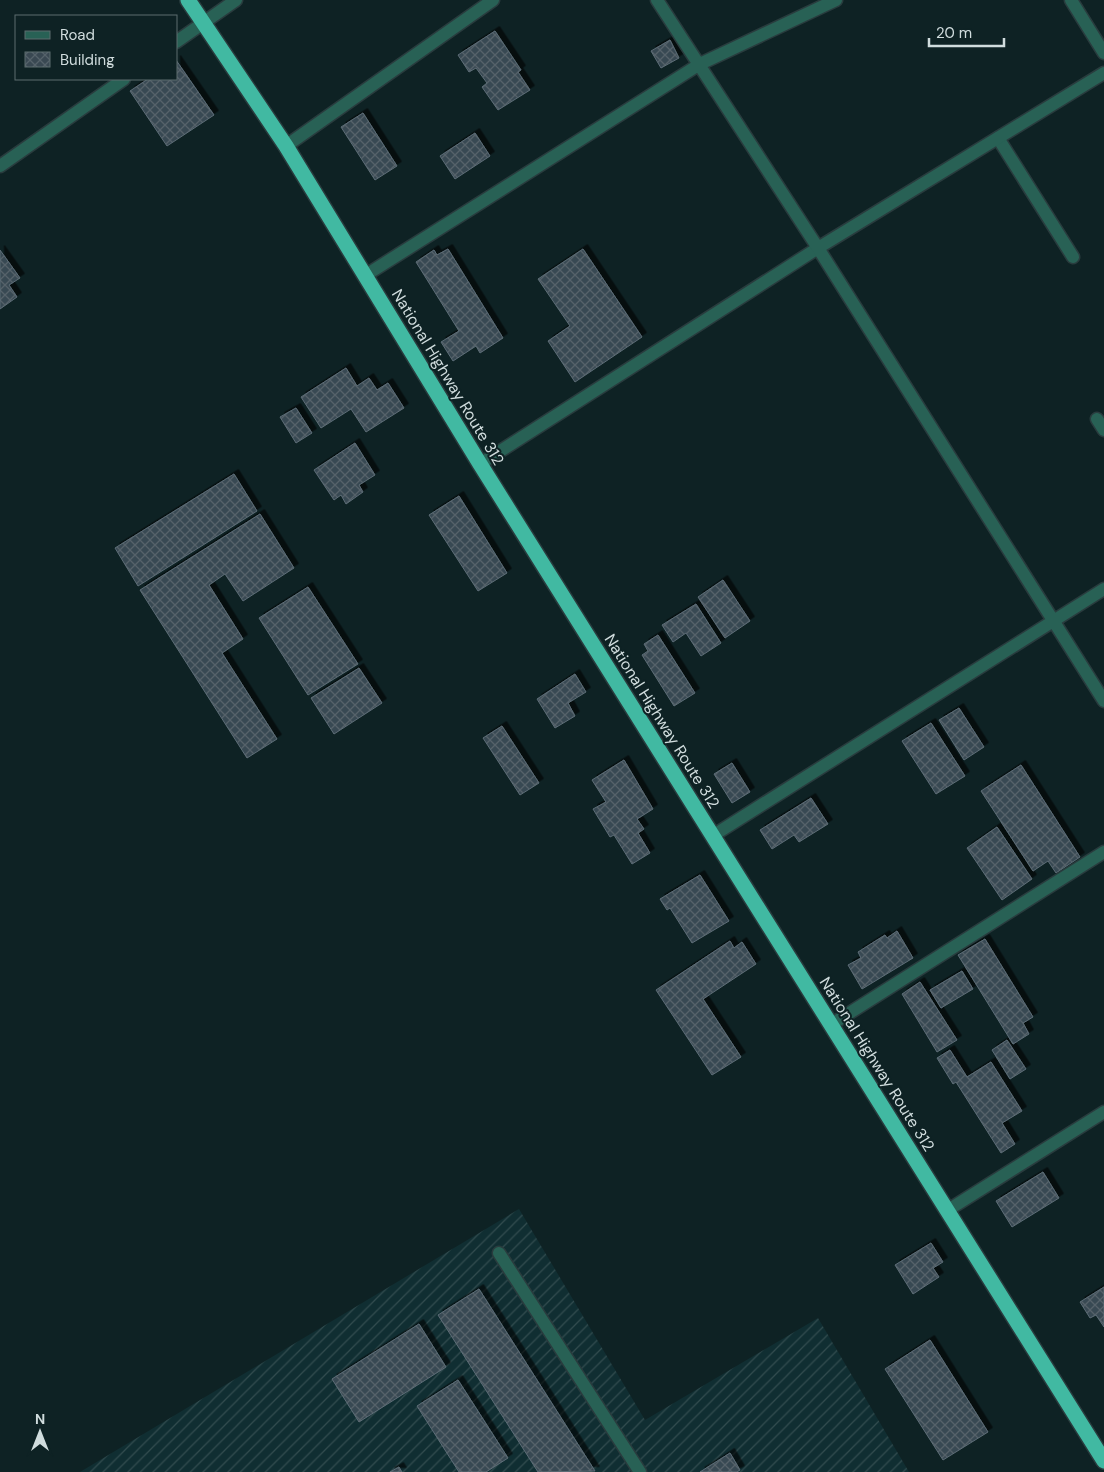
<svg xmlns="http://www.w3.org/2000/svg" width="1104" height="1472" viewBox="0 0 1104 1472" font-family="'DM Sans',sans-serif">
	<defs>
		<pattern id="industrial-furrows" width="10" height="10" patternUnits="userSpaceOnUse" patternTransform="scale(1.25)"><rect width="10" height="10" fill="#102e32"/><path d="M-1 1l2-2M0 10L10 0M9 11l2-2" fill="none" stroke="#324c4f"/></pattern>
		<pattern id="building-cross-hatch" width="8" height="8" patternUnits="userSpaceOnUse" patternTransform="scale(1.25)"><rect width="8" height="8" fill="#394852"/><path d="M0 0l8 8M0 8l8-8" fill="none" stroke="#55626a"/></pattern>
		<filter id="shadow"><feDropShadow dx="4.5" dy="-4.5" stdDeviation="0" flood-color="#0009"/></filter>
	</defs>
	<rect width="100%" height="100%" fill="#0e2224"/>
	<path fill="url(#industrial-furrows)" d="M519,1209l126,211 173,-102 91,154h-829z"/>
	<path fill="url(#building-cross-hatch)" stroke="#5d6d77" filter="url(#shadow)" d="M495,31l26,39 -3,2 12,18 -32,20 -16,-23 5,-4 -11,-15 -7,4 -11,-17z
		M670,40l9,18 -18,10 -10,-17z
		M176,60l38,55 -47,31 -37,-55 18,-12h28z
		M363,113l34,53 -22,14 -34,-53z
		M475,133l15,23 -35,23 -15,-23z
		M448,249l55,89 -23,15 -4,-7 -23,15 -12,-19 18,-11 -43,-69 18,-12 3,5z
		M583,249l59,88 -67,45 -27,-41 22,-15 -32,-47z
		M0,250l20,28 -11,7 8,12 -17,12z
		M346,368l11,18 12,-8 8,12 11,-7 16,25 -38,24 -15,-23 -30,19 -20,-31z
		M296,408l16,25 -16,10 -16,-26z
		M355,443l20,32 -16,10 4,7 -17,12 -5,-9 -7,5 -20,-30z
		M234,474l23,37 -119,75 -23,-38z
		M459,496l48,77 -29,18 -49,-76z
		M260,514l34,54 -51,33 -18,-27 -16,11 34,54 -21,14 55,86 -30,19 -107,-168z
		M723,580l27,41 -25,17 -27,-41z
		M308,587l50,77 -50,31 -49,-77z
		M696,604l25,39 -20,13 -15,-23 -13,9 -11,-17z
		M658,635l37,58 -21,13 -32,-51 6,-4 -4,-7z
		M359,668l23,35 -48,31 -23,-36z
		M575,674l11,18 -18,11 7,13 -20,12 -18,-29z
		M959,708l25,39 -20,13 -25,-40z
		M931,723l34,53 -29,18 -34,-53z
		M502,726l37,57 -19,12 -37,-57z
		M624,760l29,49 -16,10 7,10 -6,4 12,20 -18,11 -18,-29 -4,2 -17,-28 13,-7 -14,-22z
		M732,763l18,29 -18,11 -18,-29z
		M1021,765l59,92 -24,16 -8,-12 -15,10 -52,-80z
		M811,798l17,26 -29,18 -5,-7 -22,14 -12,-19z
		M997,827l35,52 -30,21 -35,-52z
		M700,875l29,46 -37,22 -22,-35 -3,2 -7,-11z
		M897,931l16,27 -51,31 -14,-24 13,-7 -3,-6 27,-17 2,3z
		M985,939l48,78 -10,6 6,11 -16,10 -55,-89z
		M730,941l4,7 8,-6 14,22 -53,35 38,58 -29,18 -56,-85z
		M962,971l11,18 -32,19 -11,-18z
		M920,982l37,58 -20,12 -35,-58z
		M1007,1040l19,29 -16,10 -18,-29z
		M950,1050l17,27 24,-15 31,49 -20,12 13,21 -14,9 -45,-71 -3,2 -16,-26z
		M1043,1172l16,26 -47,29 -16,-26z
		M931,1243l12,19 -10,6 6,9 -26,17 -18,-29z
		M1104,1287v40l-8,-12 -6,3 -10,-16z
		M479,1289l116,182 -57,1 -100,-157z
		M419,1324l27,43 -87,55 -27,-43z
		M930,1340l58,92 -45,28 -58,-91z
		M458,1380l50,78 -22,14h-27l-42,-66z
		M730,1453l10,17 -3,2h-37z
		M399,1467l3,5h-12z"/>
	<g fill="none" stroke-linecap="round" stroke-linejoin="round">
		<defs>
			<path id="lane" d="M998,138l75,119
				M1097,419l7,11
				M480,464l338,-216
				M832,1024l272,-172
				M499,1253l141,219"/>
			<path id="street" d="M657,0l161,248 286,453
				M1071,0l33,53
				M176,42l60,-42
				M286,146l207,-146
				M0,166l124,-87
				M818,248l286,-175
				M366,275l334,-211 136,-64
				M714,835l390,-246
				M948,1210l156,-98"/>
			<path id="highway" d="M188,0l98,146 194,318 624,997"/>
		</defs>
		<use href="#lane" stroke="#293c3e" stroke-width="15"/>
		<use href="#street" stroke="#293c3e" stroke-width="15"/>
		<use href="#highway" stroke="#293c3e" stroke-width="18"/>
		<use href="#lane" stroke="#286155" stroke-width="12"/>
		<use href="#street" stroke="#286155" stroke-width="12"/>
		<use href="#highway" stroke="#41b9a2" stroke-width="15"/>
	</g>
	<g text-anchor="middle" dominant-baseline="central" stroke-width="4" stroke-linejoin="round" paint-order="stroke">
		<g font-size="16" fill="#d0dcdd" stroke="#0e2224">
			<text transform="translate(448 377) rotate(59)">National Highway Route 312</text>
			<text transform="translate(662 721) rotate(58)">National Highway Route 312</text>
			<text transform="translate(877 1064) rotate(58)">National Highway Route 312</text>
		</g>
	</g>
	<rect x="15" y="15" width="162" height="65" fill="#0e2224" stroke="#5c6c6e"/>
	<rect x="25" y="31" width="25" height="8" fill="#286155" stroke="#5c6c6e"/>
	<text x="60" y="40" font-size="15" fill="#d0dcdd">Road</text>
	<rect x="25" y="52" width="25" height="15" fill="url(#building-cross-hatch)" stroke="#5c6c6e"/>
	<text x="60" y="65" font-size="15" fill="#d0dcdd">Building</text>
	<g transform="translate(40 1432)" stroke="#0e2224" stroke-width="4" paint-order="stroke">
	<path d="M0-4L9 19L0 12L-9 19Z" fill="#d0dcdd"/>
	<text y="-8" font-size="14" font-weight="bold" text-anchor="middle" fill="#d0dcdd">N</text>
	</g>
	<path d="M929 38v8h75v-8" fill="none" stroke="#d0dcdd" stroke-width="2.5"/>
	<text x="936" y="38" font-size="15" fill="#d0dcdd" stroke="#0e2224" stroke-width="4" paint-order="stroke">20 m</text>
</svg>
